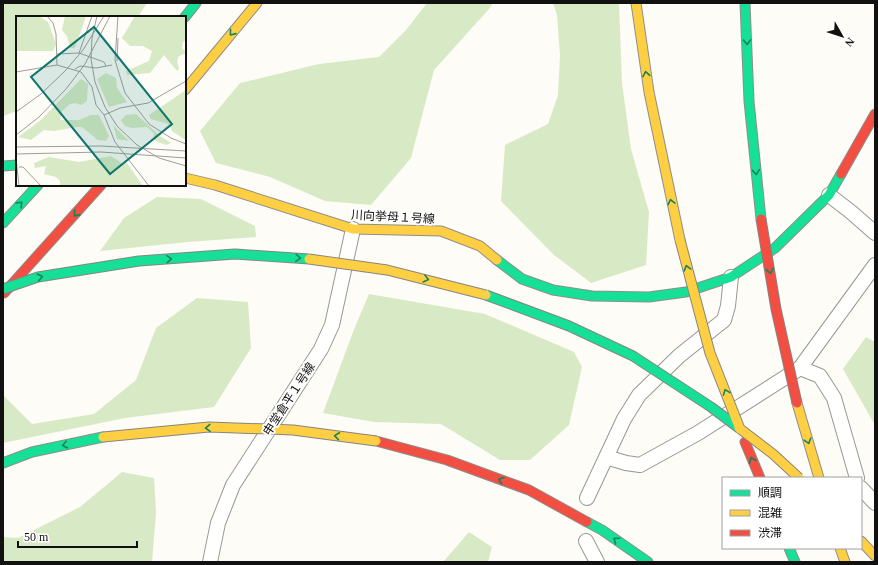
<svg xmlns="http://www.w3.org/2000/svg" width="878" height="565" viewBox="0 0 878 565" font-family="'Times New Roman','Noto Sans JP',serif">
	<rect width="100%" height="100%" fill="#fdfcf7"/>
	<path fill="#d8eac5" d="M3,3h144l-9,14h-121v94l-14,5z
		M427,3h66l-4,6 -55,61 -23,88 -40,47 -46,-4 -55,-24 -54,-14 -16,-32 40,-48 79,-19 60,-7 27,-27z
		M553,3h66l3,80 9,66 18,63 -3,53 -55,18 -37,-28 -53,-54 4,-56 43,-21 10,-29 2,-39 -3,-41z
		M157,197l44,2 54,27 1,11 -68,5 -88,9 24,-33z
		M369,294l116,20 89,38 8,15 -13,58 -39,35h-30l-59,-36 -67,-2 -51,-9 30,-81z
		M197,298l51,4 3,46 -37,59 -89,11 -122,25v-48l29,29 62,-10 42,-34 20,-52z
		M866,337l9,5v83l-32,-56z
		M122,472l32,6 2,34 -4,50h-149v-25l15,1 62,-31z
		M469,532l23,15 -4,15h-45z"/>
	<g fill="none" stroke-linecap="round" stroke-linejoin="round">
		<defs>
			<path id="street" d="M829,195l22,17 24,21
				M800,368l20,8 14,22 23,80
				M606,457l20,6 14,2 58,-32 102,-65 75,-103
				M861,488l14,15
				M587,498l37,-79 15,-24 40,-39 45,-36 4,-14 3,-29
				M586,541l11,21
				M210,562l8,-39 15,-38 88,-136 11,-24 21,-96"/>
			<path id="fast" d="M745,3l4,98 12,118
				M185,17l11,-14
				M3,166l14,-1
				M3,223l35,-38
				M497,260l25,19 31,11 39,6 57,1 37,-5 45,-15 44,-29 54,-53 12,-21
				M3,463l29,-11 71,-15
				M587,522l15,8 46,32
				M789,548l6,14"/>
			<path id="slow" d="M636,3l13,89 31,148
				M185,90l72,-87
				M185,178l30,7 138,44 88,2 39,15 17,14
				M797,403l22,75
				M861,541l14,15
				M840,548l5,14"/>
			<path id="jam" d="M841,174l34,-60
				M4,293l97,-108
				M376,441l71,19 82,30 58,32
				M745,442l15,36"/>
		</defs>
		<use href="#street" stroke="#979795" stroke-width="16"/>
		<use href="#fast" stroke="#8e8d8b" stroke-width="11"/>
		<use href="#slow" stroke="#8e8d8b" stroke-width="11"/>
		<use href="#jam" stroke="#8e8d8b" stroke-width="11"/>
		<use href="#street" stroke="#fffffe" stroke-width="14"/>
		<use href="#fast" stroke="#16e098" stroke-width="9"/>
		<use href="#slow" stroke="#ffcf43" stroke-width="9"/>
		<use href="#jam" stroke="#f24e42" stroke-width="9"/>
		<defs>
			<path id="fast-bridge" d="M3,289l35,-12 101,-16 96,-7 74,5
				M486,295l83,31 64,30 78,51 28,21"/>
			<path id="slow-bridge" d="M680,240l30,113 30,76
				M309,259l78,11 99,25
				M739,428l34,26 26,24
				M103,437l106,-10 84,3 83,11"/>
			<path id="jam-bridge" d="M761,219l15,90 21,94"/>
		</defs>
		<use href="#fast-bridge" stroke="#858482" stroke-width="11" stroke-linecap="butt"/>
		<use href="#slow-bridge" stroke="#858482" stroke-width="11" stroke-linecap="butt"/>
		<use href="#jam-bridge" stroke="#858482" stroke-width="11" stroke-linecap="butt"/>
		<use href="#fast-bridge" stroke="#16e098" stroke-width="9"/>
		<use href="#slow-bridge" stroke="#ffcf43" stroke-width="9"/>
		<use href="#jam-bridge" stroke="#f24e42" stroke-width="9"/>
	</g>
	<defs><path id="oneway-chevron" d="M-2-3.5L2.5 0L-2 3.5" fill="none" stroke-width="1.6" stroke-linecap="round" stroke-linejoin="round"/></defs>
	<g stroke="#14835b">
		<use href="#oneway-chevron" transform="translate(232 33) rotate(129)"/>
		<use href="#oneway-chevron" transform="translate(747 42) rotate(88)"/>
		<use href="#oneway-chevron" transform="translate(646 74) rotate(-100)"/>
		<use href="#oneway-chevron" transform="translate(756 172) rotate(84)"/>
		<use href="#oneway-chevron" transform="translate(671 202) rotate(-103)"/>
		<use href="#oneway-chevron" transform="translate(20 204) rotate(-47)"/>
		<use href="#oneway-chevron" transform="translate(76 214) rotate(132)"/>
		<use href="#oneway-chevron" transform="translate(298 258) rotate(4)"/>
		<use href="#oneway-chevron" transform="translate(169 259) rotate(-4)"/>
		<use href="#oneway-chevron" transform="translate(687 268) rotate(-105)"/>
		<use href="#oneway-chevron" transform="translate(770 271) rotate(80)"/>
		<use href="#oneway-chevron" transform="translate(40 277) rotate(-13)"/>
		<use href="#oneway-chevron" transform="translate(426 279) rotate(14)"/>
		<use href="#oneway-chevron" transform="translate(726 392) rotate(-111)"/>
		<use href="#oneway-chevron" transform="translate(208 428) rotate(178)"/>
		<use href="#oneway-chevron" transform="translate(337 436) rotate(-172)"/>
		<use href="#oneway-chevron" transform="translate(808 441) rotate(73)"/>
		<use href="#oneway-chevron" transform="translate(65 445) rotate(168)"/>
		<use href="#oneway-chevron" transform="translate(752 460) rotate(-112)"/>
		<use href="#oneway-chevron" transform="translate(501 480) rotate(-160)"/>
		<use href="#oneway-chevron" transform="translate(616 540) rotate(-145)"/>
	</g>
	<g text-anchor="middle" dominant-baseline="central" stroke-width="4" stroke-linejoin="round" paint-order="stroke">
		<g font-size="12" fill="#111" stroke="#fff">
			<text transform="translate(393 217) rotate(3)">川向挙母１号線</text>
			<text transform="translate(289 399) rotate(-57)">申堂倉平１号線</text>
		</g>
	</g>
	<g transform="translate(16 16)">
		<rect width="170" height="170" fill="#fdfcf7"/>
		<path d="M0,0h23l9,6 8,22 -3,7h-37zM49,0h21l-11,32h-5l-3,-12 -5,-6zM119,0h51v24l-3,2 -1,6 4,5 -7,3 -2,5 2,8 -2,2 -13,-16 -14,18 -23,2 -1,-4 23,-10 3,-10 -9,-5h-13l-8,-8zM90,57l10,5 1,10 10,14 -18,5 -12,-28zM65,63l7,5 -1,17 -6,4 -6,-2 -5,1 -8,7 -2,9h19l12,-5h8l10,21 -3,5 -8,-1 -16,-13h-5l-23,4 -10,-1 -13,10 -13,-3 23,-17zM170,74v50l-13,-8 -5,-8 -17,-5 -2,-4zM120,98l24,22 11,7 -5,2 -8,-3 -5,-3 1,-6 -7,-6 -15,1 -7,-2 -4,-6 5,-5zM97,109l16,16 -12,-2zM95,140l12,8 4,-1 16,23h-83v-5l-4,-4 -12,-3 2,-8 -11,2 -1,-5 15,-6 30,5z" fill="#d8eac5"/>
		<path fill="none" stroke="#9f9e9b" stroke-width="1" d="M31,0l6,7 3,11 1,31M81,0l-5,22 -1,21 4,23 10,25 12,19 20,19 22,13 27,8M102,0l-3,44 10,33 24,31 22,14 15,6M63,37l13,-37M41,38l22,-1 25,9 2,4M101,45l1,-23M59,53l5,-3 16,2 16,-3M0,56l41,-7 24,7 11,15 4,18 8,10 11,27 34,44M0,96l25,-18 25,-24 17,-20 21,-34M88,99l16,-7 28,-5 38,-22M0,119l23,-18 27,-28 19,-25 25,-48M0,131l85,-1 85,5M0,138l85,-2 85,6M0,142l3,28M3,151h4l18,19"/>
		<path fill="#0f766e" fill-opacity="0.15" stroke="#0f766e" stroke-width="2" d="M78,11l78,97 -62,50 -79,-97z"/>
		<rect width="170" height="170" fill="none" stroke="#111" stroke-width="2"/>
	</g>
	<rect width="878" height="565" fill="none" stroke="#111111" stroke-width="8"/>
	<rect x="722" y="477" width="140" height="72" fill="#ffffff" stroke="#a0a0a0"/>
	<rect x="730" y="490" width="20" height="6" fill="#16e098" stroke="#a0a0a0"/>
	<text x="758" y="497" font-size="12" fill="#111111">順調</text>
	<rect x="730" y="510" width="20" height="6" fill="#ffcf43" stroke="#a0a0a0"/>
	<text x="758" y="517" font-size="12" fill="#111111">混雑</text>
	<rect x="730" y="530" width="20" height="6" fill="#f24e42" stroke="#a0a0a0"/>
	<text x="758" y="537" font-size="12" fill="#111111">渋滞</text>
	<g transform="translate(842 36) rotate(129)" stroke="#ffffff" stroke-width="3" paint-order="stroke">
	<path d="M0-3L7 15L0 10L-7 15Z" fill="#111111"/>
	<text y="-6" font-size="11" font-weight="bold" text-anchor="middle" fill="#111111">N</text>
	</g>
	<path d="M18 541v6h119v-6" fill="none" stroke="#111111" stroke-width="2"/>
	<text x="24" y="541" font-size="12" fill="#111111" stroke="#ffffff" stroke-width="3" paint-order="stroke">50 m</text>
</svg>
